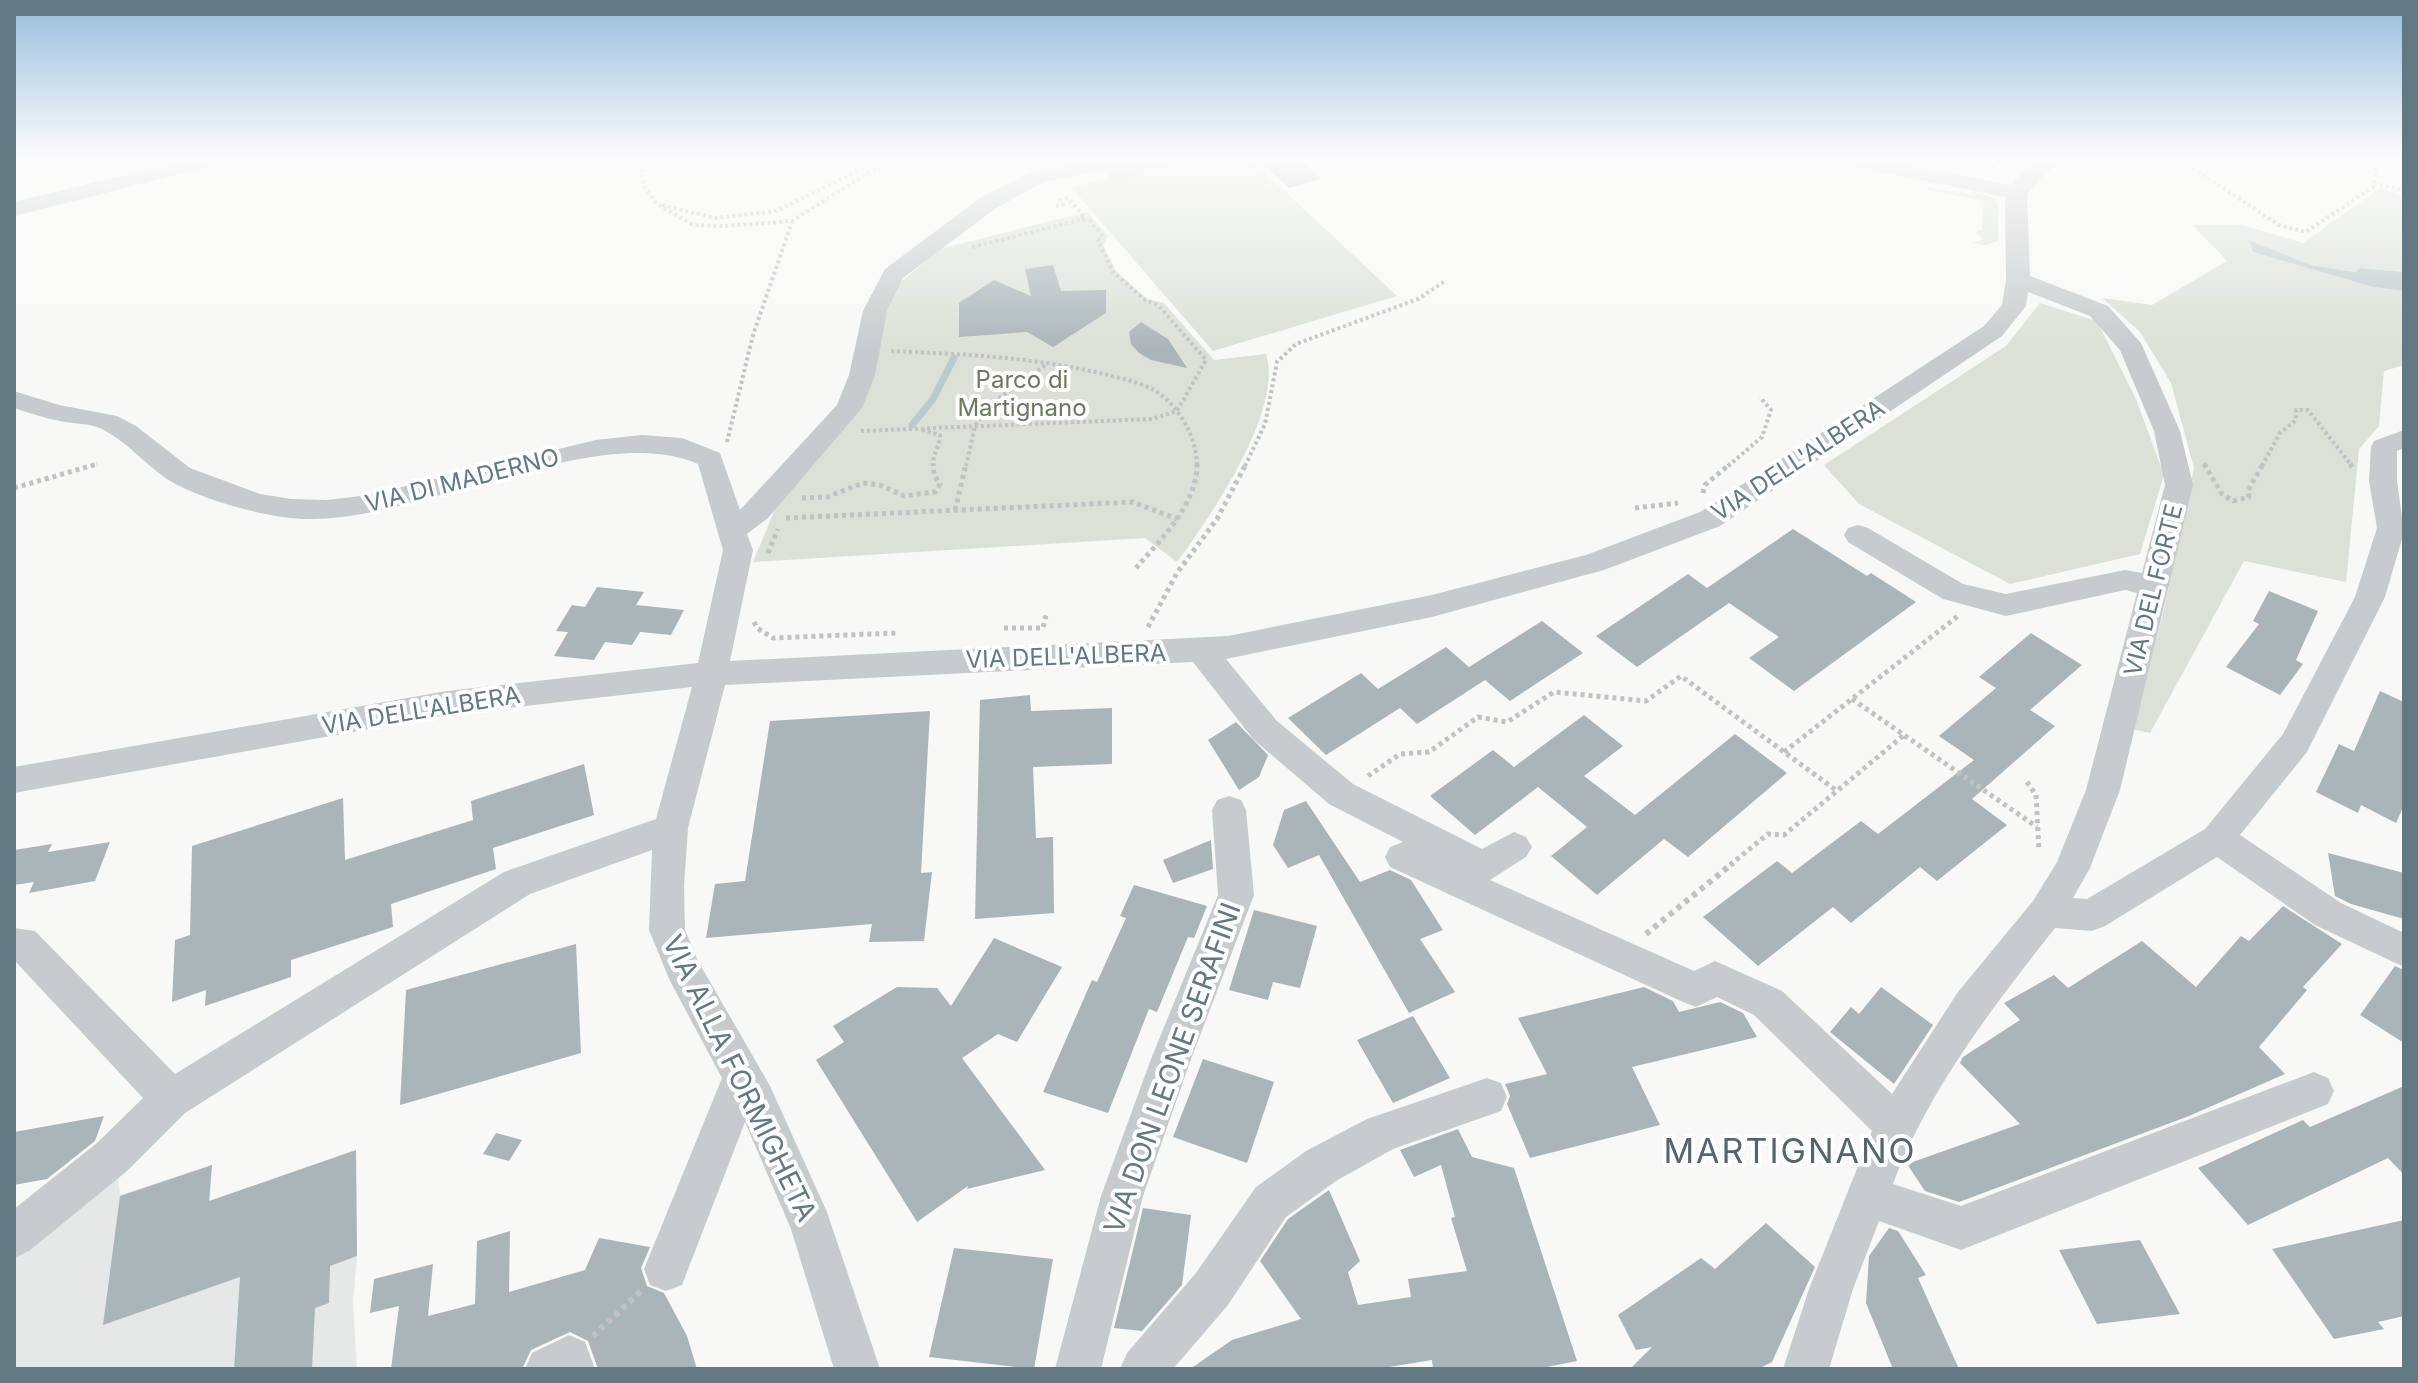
<svg xmlns="http://www.w3.org/2000/svg" width="2418" height="1383" viewBox="0 0 2418 1383" font-family="Inter,sans-serif">
	<rect width="100%" height="100%" fill="#f8f8f6"/>
	<path fill="#e6e8e7" d="M356,1150l1,106 -4,45 4,68h-343v-119l104,-76 2,21 92,-30 -2,36z"/>
	<path fill="#dbe1d6" d="M1190,158h59l148,138 -184,55 -142,-164z
		M1928,187l44,8 1,-3 20,6 5,7v36l-12,4 -13,-2 11,-4 -9,-6 7,-3 2,-29 -57,-11z
		M2380,188l24,9v75l-43,-4 -6,4 -44,-7 -63,-24 5,11 120,35 31,4v74l-20,6 -5,55 -20,23 -13,133 -102,-21 -94,172 -18,-4 32,-119 30,-142 -23,-85 -31,-51 -38,-34 50,7 75,-44 -34,-36h50l60,18z
		M1087,212l21,24 -5,9 13,26 31,28 17,4 50,57 52,-6c18,56 -56,163 -89,208l-32,-24 -392,24 23,-55 72,-85 47,-135 45,-38z
		M2040,303l57,18 39,78 28,76 -24,79 -130,30 -151,-80 -35,-39 182,-119z"/>
	<path fill="#bbcacc" d="M2248,240l63,25 44,7 5,-4 44,4v19l-31,-4 -120,-35z"/>
	<g fill="none" stroke-linecap="round" stroke-linejoin="round">
		<path stroke="#bbcacc" stroke-width="7" d="M912,425l21,-26 21,-41"/>
	</g>
	<path fill="#aab5b9" d="M1256,158h42l23,21 -32,9z
		M1053,265l8,26 45,-1v23l-53,34 -26,-15 -68,5v-34l35,-23 37,16 -6,-27z
		M1141,322l27,17 19,29 -36,-8 -12,-7 -8,-9 -2,-12z
		M1793,529l74,47 4,-3 45,29 -122,89 -45,-33 30,-21 -50,-34 -92,64 -41,-31 92,-62 19,14z
		M597,587l47,5 -8,13 48,5 -13,25 -31,-3 -8,13 -27,-3 -11,18 -40,-4 14,-24 -12,-1 16,-26 13,2z
		M2269,591l49,20 -22,49 7,4 -23,31 -54,-28 33,-43 -6,-3z
		M1542,621l41,32 -73,48 -25,-21 -68,44 -17,-16 -74,47 -38,-37 73,-45 17,16 68,-42 23,20z
		M2031,633l51,32 -52,45 25,16 -83,73 35,26 -70,56 -17,-14 -69,56 -18,-16 -75,59 -55,-49 74,-56 15,12 69,-52 17,13 96,-74 -35,-24 57,-48 -17,-11z
		M2380,691l24,11v103l-8,18 -35,-18 -3,8 -42,-21 23,-48 15,7z
		M1030,695l1,16 81,-3v56l-79,3 3,71 17,-1 1,76 -79,6 5,-219z
		M930,711l-9,162 11,-1 -8,69 -55,1 3,-18 -166,14 9,-54 30,-3 25,-160z
		M1584,715l39,31 -39,30 51,39 100,-81 52,39 -99,84 -24,-18 -67,56 -46,-39 36,-29 -49,-40 -63,48 -45,-39 63,-46 21,17z
		M1236,722l32,33 -9,22 -20,13 -31,-50z
		M584,764l10,51 -101,33 3,21 -105,35 2,23 -102,33v17l-86,29 1,-16 -34,12 3,-62 15,-5 2,-89 151,-48 2,62 128,-40 -2,-19z
		M1306,801l54,81 30,-12 21,10 32,50 -23,9 35,53 -46,21 -90,-158 -31,13 -15,-23 11,-35z
		M1211,840l2,29 -40,14 -10,-23z
		M110,842l-15,39 -66,12 5,-11 -20,3v-35l38,-6 -4,8z
		M2328,853l76,20v46l-53,-15 -16,-8z
		M1134,885l73,21 -13,32 -6,-1 -31,75 -8,-3 -41,104 -65,-21 49,-112 5,2 29,-64 -6,-2z
		M2283,906l59,38 -39,43 4,3 -48,57 26,27 -96,42 -230,86 -34,-11 -18,-27 113,-40 -60,-61 3,-6 57,-37 -16,-17 50,-28 14,13 74,-47 54,46 45,-51 8,5z
		M1254,910l63,16 -17,62 -27,-6 -5,18 -39,-10z
		M994,938l68,29 -45,75 -19,-8 -36,24 83,112 -78,19 1,-3 -51,36 -101,-162 28,-18 -11,-16 64,-39 40,1 14,18z
		M576,944l5,109 -181,52 6,-115z
		M2395,966l9,4v73l-44,-28z
		M1644,987l29,14 6,11 41,-10 23,11 14,24 -125,30 28,58 -130,33 -23,-54 3,-8 -5,-12 42,-10 -29,-56z
		M1881,987l52,38 -39,59 -64,-52 21,-25 8,7z
		M1413,1016l37,62 -57,25 -36,-63z
		M1203,1059l71,23 -27,81 -74,-26z
		M2404,1086v89l-16,-17 -140,67 -50,-57 105,-48 7,7z
		M104,1116l-9,25 -48,38 -33,6v-53z
		M1458,1129l14,28 42,11 63,193 -40,8h-104l-1,-9 -55,9h-187l42,-29 69,-21 -41,-58 28,-42 41,-29 31,71 -12,11 10,33 53,-8 -3,-18 59,-8 -16,-53 4,-1 -14,-52 -27,12 -14,-27z
		M496,1133l26,7 -13,21 -26,-7z
		M356,1150l1,106 -27,10 -1,37 -14,5 -3,61h-78l6,-92 -137,48 17,-129 92,-31 -3,36z
		M1143,1208l48,7 -9,70 -40,46 -28,-3z
		M2404,1220v96l-26,6 6,7 -50,10 -62,-90z
		M1766,1223l49,44 -43,95 -14,7h-128l22,-22 -16,3 -18,-35 83,-57 14,11z
		M1889,1228l9,3 28,44 -8,3 41,91h-66l-27,-66 3,-47z
		M510,1231l-1,61 76,-22 14,-32 51,9 -9,21 6,18 17,7 23,43 10,33h-99l-10,-28 -18,-9 -39,18 -9,19h-131l8,-63 -29,7 4,-34 59,-15 -5,52 47,-12 2,-63z
		M2140,1240l40,74 -83,10 -38,-74z
		M954,1248l99,11 -19,110 -105,-12z"/>
	<g fill="none" stroke-linecap="round" stroke-linejoin="round">
		<path stroke="#bfc3c4" stroke-width="4" stroke-dasharray="3 3" stroke-linecap="butt" d="M648,158l-7,17 4,13 12,16 36,21 31,1 68,-5 76,-48 45,-15
			M2178,158l101,67 27,7 67,-45 5,-29
			M1993,168l2,-5 14,-5
			M2374,184l30,6
			M662,205l53,13 62,-7 106,-53
			M1056,206l7,-1 -3,-5 8,-2 17,20 -3,1
			M891,351c70,3 140,6 208,22 17,4 37,8 53,16 26,15 45,47 45,77
			M922,430l18,5c0,12 -8,19 -7,31
			M861,431l291,-12 25,-8 29,-51 -48,-55 -13,-5 -32,-28 -15,-31 4,-6 -12,-14 -11,-1 -110,28
			M727,442l26,-107 39,-113
			M2204,463l2,3
			M91,466l6,-2
			M966,466l9,-40 13,-20 59,-42
			M1245,466l20,-42 12,-62 19,-18 122,-45 27,-18
			M1728,466l34,-29 9,-27 -11,-13
			M2262,466l18,-33 16,-13v-10h12l44,56"/>
		<path stroke="#bfc3c4" stroke-width="5" stroke-dasharray="4 4" stroke-linecap="butt" d="M2204,464l18,30 11,7 16,-4 -1,-7 15,-26
			M2350,464l5,6
			M14,488l83,-24
			M1703,493l2,-8 25,-21
			M802,498l25,-1 36,-14 17,2 24,11 31,-4 5,-8 -6,-9 -1,-11
			M1635,508l43,-5
			M955,510l11,-46
			M786,518l347,-16 44,17
			M768,553l10,-24
			M1136,568c25,-29 61,-63 61,-104
			M754,622l3,6 16,10 123,-5
			M1148,627l29,-54 40,-54 29,-55
			M1004,628h39l3,-13
			M1852,699l185,128
			M1784,752l174,-136
			M1368,776l32,-22 29,-2 49,-35 29,5 47,-30 92,9 35,-25 156,115
			M2027,782l9,13 3,56
			M1730,865l38,-31 16,1 120,-100"/>
		<path stroke="#bfc3c4" stroke-width="6" stroke-dasharray="5 5" stroke-linecap="butt" d="M1646,934l87,-71
			M593,1336l48,-45"/>
		<path fill="#c6cbcd" fill-rule="evenodd" d="M195,158h37l-4,4 -214,54v-14z
			M1105,158h41l-1,3 46,-3 -4,4 -70,18 -8,-1 -3,-5 3,-5 -65,13 -48,26 -93,70 -16,33 -12,64 -13,33 -94,110 -21,16 6,16 -23,111 498,-25 204,-41 154,-40 114,-43 284,-186 18,-21 4,-25 -1,-83 -164,-33 -7,-2 -3,-4h40l140,27c21,-23 24,-27 56,-27l-22,16 -18,20 3,82 78,30 33,37 39,88 13,54 -73,305 -30,78 -17,30 14,1 118,-70 78,-95 72,-137 22,-69 -8,-47 2,-34 3,-6 30,-11v18l-7,3v30l7,51 -19,65 -78,155 -67,83 101,68 63,30v34l-89,-42 -98,-68 -112,69 -13,5 -37,-3c-63,80 -126,161 -162,256l68,22 353,-134 14,6 6,13 -6,13 -367,146 -82,-29 -26,68 -24,80h-46l26,-80 63,-158 -118,-116 -37,-18 -21,10 -13,-5 -293,-135 -5,-10 5,-10 13,-5 -74,-38 -76,-65 -60,-77 -468,23 -37,143 -4,58 1,44 13,31 72,125 57,126 53,157h-46l-43,-140 -46,-107 -63,163 -16,6 -16,-6 -6,-16 78,-191 -52,-97 -21,-51 3,-80 -122,44 -345,219 -58,58 -98,80 -15,7v-49l83,-66 46,-45 -129,-138v-32l21,3 140,143 329,-202 152,-53 36,-132 -245,28 -433,78v-26l433,-76 251,-28 25,-113 -25,-86c-98,-44 -278,57 -390,55 -38,0 -112,-20 -144,-42 -21,-15 -38,-36 -62,-48 -13,-6 -28,-5 -42,-8 -15,-3 -31,-8 -46,-13v-17l45,14 58,11 19,10 54,42 70,26 31,5 36,1 42,-5 227,-55 46,-5 40,3 38,15 20,57 97,-105 12,-30 14,-64 22,-42 95,-71 50,-26zM2028,292l62,24 30,34 34,81 11,54 -23,88 -17,-3 -119,24 -43,-10 -95,-56 -10,-3 -10,3 -4,7 4,7 95,57 63,17 119,-26 12,3 -51,197 -29,72 -24,39 -75,91 -66,102 -110,-103 -67,-30 -21,10 -204,-91 36,-23 6,-10 -6,-10 -12,-5 -32,17 -129,-65 -76,-63 -51,-62 206,-42 172,-47 116,-44 282,-190 24,-30z
			M1229,796l12,4 5,10 8,85 -63,164 -48,137 -42,173h-46l46,-173 50,-137 67,-164 -6,-85 5,-10z
			M1487,1078l14,5 6,14 -6,14 -108,38 -57,32 -50,36 -58,88 -55,64h-53l7,-16 69,-80 60,-86 50,-36 61,-32z
			M569,1335l16,7 10,27h-70l7,-16z"/>
	</g>
	<linearGradient id="sky" x2="0" y2="1"><stop stop-color="#96bddd"/><stop offset="0.45" stop-color="#fcfcfb"/><stop offset="1" stop-color="#fcfcfb" stop-opacity="0"/></linearGradient>
	<rect width="2418" height="351" fill="url(#sky)"/>
	<g text-anchor="middle" dominant-baseline="central" stroke-width="8" stroke-linejoin="round" paint-order="stroke">
		<g font-size="24" fill="#697a61" stroke="#fff">
			<text x="1022" y="379">Parco di<tspan x="1022" dy="28">Martignano</tspan></text>
		</g>
		<g font-size="24" fill="#627882" stroke="#fff">
			<text transform="translate(1798 460) rotate(-33)">VIA DELL'ALBERA</text>
			<text transform="translate(462 480) rotate(-14)">VIA DI MADERNO</text>
			<text transform="translate(2153 590) rotate(-76)">VIA DEL FORTE</text>
			<text transform="translate(1066 656) rotate(-2)">VIA DELL'ALBERA</text>
			<text transform="translate(421 710) rotate(-9)">VIA DELL'ALBERA</text>
		</g>
		<g font-size="28" fill="#627882" stroke="#fff">
			<text transform="translate(1172 1068) rotate(-70)">VIA DON LEONE SERAFINI</text>
			<text transform="translate(740 1078) rotate(64)">VIA ALLA FORMIGHETA</text>
		</g>
		<g font-size="34" letter-spacing="2" fill="#54656d" stroke="#fff">
			<text x="1790" y="1150">MARTIGNANO</text>
		</g>
	</g>
	<rect width="2418" height="1383" fill="none" stroke="#627882" stroke-width="32"/>
</svg>
